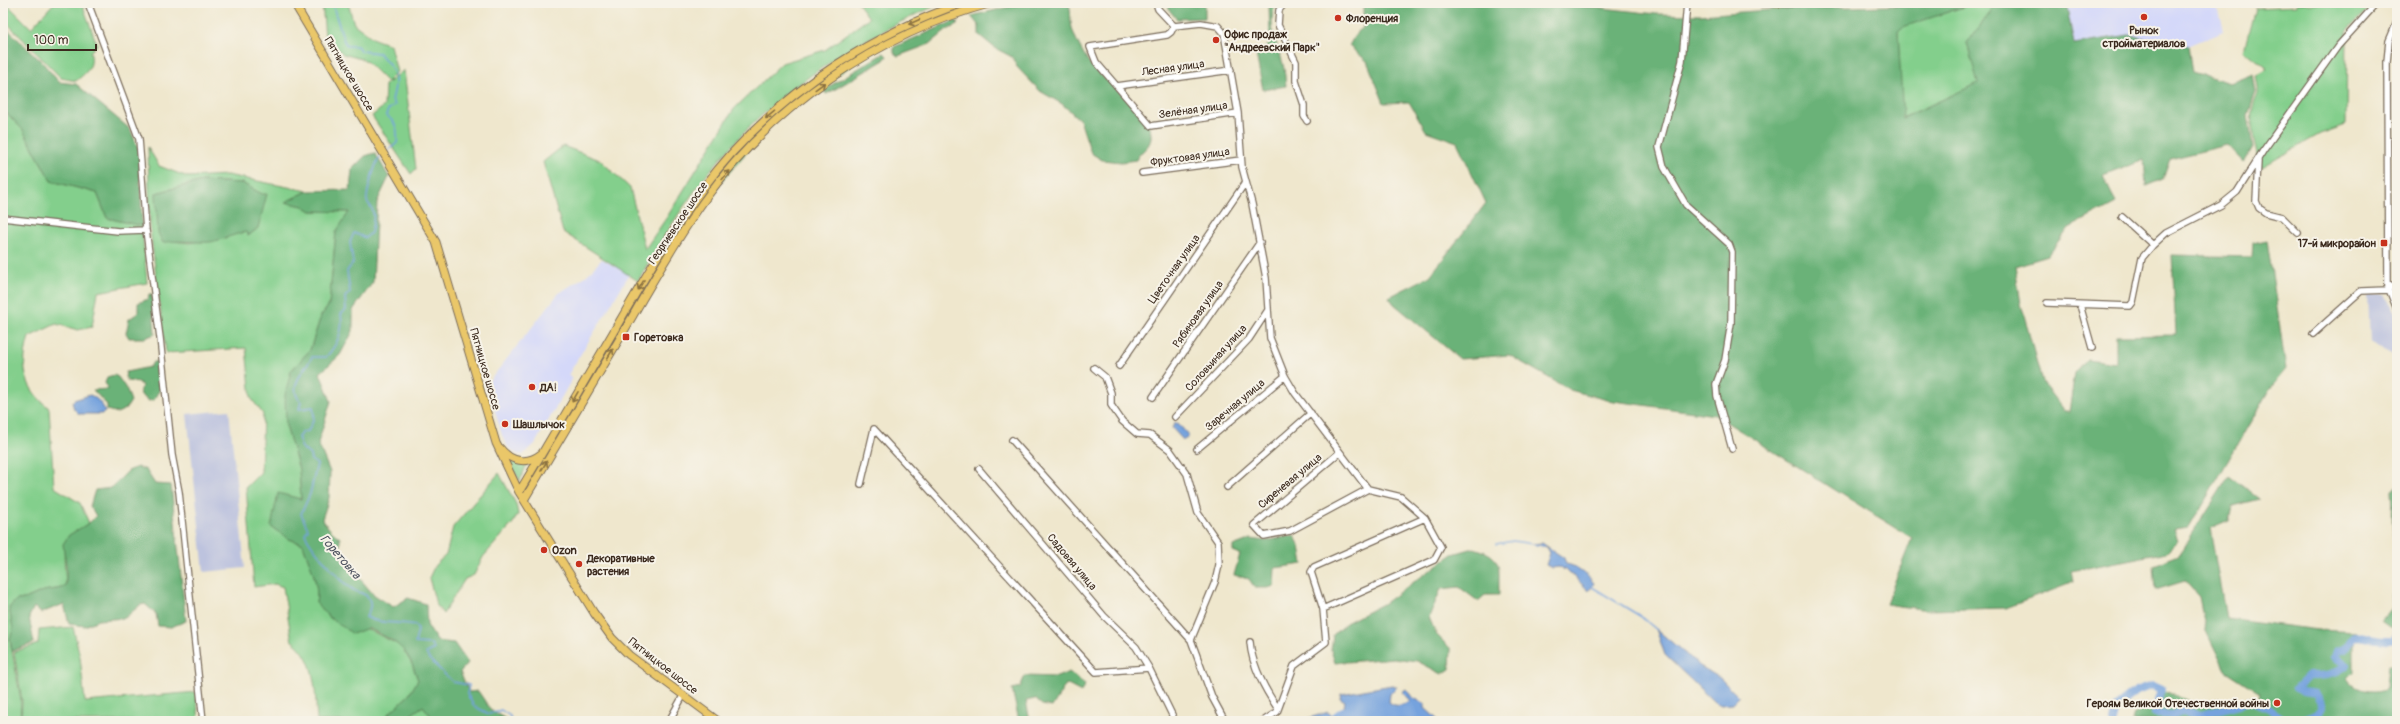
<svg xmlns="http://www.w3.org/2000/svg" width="2400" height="724" viewBox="0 0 2400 724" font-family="Pangolin,sans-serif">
	<rect width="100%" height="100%" fill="#f7f3e8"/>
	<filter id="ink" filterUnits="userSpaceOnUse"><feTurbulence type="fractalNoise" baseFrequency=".025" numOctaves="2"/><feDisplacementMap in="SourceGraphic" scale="8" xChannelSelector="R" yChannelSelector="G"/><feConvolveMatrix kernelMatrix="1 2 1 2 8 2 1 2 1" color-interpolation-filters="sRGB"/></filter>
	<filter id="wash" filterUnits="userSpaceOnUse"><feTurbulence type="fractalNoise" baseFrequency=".012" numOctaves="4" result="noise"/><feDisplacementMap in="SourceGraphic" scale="16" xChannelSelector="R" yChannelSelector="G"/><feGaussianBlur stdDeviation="0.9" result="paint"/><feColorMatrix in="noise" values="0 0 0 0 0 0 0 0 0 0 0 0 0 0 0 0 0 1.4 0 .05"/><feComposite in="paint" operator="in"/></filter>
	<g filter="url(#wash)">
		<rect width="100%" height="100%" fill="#efe7cd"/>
		<path fill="#d4d8f9" d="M2066,3h150l7,28 -35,15 -60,-11 -54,9z
			M602,259l27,16 -61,100 4,4 -37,65 -12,11 -6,-1 -9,-7 -6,-12 -15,-51 72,-91 27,-17z"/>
		<path fill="#bdc3de" d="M2368,294h17l12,24v39l-27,-14z
			M229,410l16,158 -41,4 -17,-158z"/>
		<path fill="#83cf8c" stroke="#5f7c55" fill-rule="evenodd" d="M3,3h3l25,25 23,-25h28l15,42 -7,7c5,14 -4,21 -14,29l-15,-3 -58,-59z
			M322,3h26l6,21 20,15 16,6 7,27 -10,10 -22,-22 -22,-6 -18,-18z
			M858,3h85c-76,31 -150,77 -206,137 -40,42 -71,91 -99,141l-75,-49 -20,-70 20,-16 37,14 30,28 15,61 22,-32 67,-108 48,-46 43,-13 44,-32z
			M1994,3l-4,10 -23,30 12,40 -77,35 -4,-87 4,-4 70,-23z
			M2297,3h77l-27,28 -1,94 -26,9 -58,33c-6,-7 -12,-47 -10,-55 4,-20 9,-13 4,-36l12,-7 -24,-19 11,-42 42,-2z
			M885,42l-110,77 -97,114c2,-12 15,-26 23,-36 42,-55 92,-98 149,-136 10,-7 23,-17 35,-19z
			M404,70l12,99 -5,5 -39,-58 12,-10 1,-21z
			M3,109l20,21 28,51 46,12 10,25 35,8 5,57 -49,9 -6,35 -14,3 -22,-6 -27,13c-9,30 -5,51 20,71l5,79 26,16 9,20c-6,5 -13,8 -19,12 -10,7 -4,39 -4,51 -8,4 -14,3 -22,5 -10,3 -17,9 -28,9l-7,8 5,21 -4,10 11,61 -1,21h-17z
			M148,147l11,19 29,11 39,-2 81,16 -22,11 17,4 8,5 39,1 -14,20 -7,73 -8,11 -11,34 -19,21 -5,55 13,43 2,30 -12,40 14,5c6,20 17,39 13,59l85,43 11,18 6,16 -9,15 -28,26h-64c-2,-28 0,-62 -25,-80l-9,-54 -8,-3 -21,3 -8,-100 15,-15 2,-58 -12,-16 -5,-50 -80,5 -16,-124zM202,181l40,2 20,11 -4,34 -10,8 -2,-4 -56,11 -19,-2 -15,-48z
			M671,241h2v2l-64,105z
			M604,355l1,2 -37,60v-1z
			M506,459l10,4 11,1 -7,17z
			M499,473l17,31 2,10 -5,9 -30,34 -9,18 -9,4 -22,35 -7,-10 -7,-26 6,-13 11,-10 7,-28z
			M73,627l7,30 5,45 111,-10 3,29h-178l1,-20 -8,-49 24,-8 1,-14z
			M423,706l12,15h-33z"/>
		<path fill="#6ab278" stroke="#526e4b" d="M1025,3h44c2,8 1,17 3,25 3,11 10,23 16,33 15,21 66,51 63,77 -1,10 -11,13 -15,22l-15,2 -19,-2 -11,-7 -11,-33 -18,-16 -22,-13 -23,-24 -5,-10 -17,-9 -16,-13v-9l-8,-10z
			M1168,3h37v15l-28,1 -8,-9z
			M1269,3h7c-10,23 1,39 7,61 2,7 2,15 3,22l-23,4 -7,-36 14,-10z
			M1363,3h98l133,4 62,7 44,1 82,-6 204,-6 -14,1 -69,23 -5,4 5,87 75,-35 -11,-40 23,-30 4,-10h72l8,41 54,-9 60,11 4,26 38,11 23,-9 3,18 -8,23 5,33 -9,15 -17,-18 -57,14 -7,20 -17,7 -2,-26 -41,16 13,27 -47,25 -21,28 -33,10 6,38 21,78 22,29h5l6,-38 12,-14 29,4v-27l60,-1 -4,-80 80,2 1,-14 14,-3 19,129 -17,21 -80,138 -15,2 4,11 -11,11 -95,19 2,11 -68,26 -78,2 -42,-6 26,-66 -197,-123 -108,-15 -37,-10 -61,-35 -49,4 -66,-55 -5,-7 41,-21 56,-73 -29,-61 -31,-11 -17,-29 -25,1 -17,-42 -18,-15 7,-13 7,-5z
			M954,21l5,1 -2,3 -10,5 -17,14 -32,12 -4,-3v-6z
			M3,25l39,37 17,20 17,2 54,45 9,21 3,76 -35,-8 -10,-25 -46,-12 -28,-51 -20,-21z
			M884,53l3,3 -3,4 -52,31 -6,3 -3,-4z
			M375,153l14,24 -12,25 -4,80 -20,28v21l-13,24 -20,18 11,28 -13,42 12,29 -1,26 -7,21 9,12 9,7v17l33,39 20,13 15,-9 18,6 1,21 10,16 17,2 14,20 -8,9 9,20 9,-1 13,19 18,11h-74l-12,-15 -21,15h-21l28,-26 9,-15c-11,-34 -20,-37 -50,-52l-15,6 -23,-16 -14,-15c4,-20 -7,-39 -13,-59l-14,-5 -18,-12 7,-34 23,6 -2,-30 -13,-43 -1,-31 6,-24 19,-21 11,-34 8,-11 7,-73 13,-20 -38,-1 -8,-5 -18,-4 23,-11 42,-1 2,-21 13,-13z
			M202,181l40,2 20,11h5l-9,34 -10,8 -2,-4c-12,2 -24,8 -36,10 -15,1 -34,-3 -47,1l-5,-10 -2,-40z
			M149,294h3l3,40 -10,4h-16l-3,-5 3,-14 9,-6v-10l10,-4z
			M158,361l3,26 -7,13 -5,1 -8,-6 -1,-5 2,-4 -3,-4 -11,-1 -3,-4 1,-5 24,-5 3,-5z
			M114,375l4,2 9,13 4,11 -5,8 -9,4 -10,-3v-5l-14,-15 16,-1 -4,-6 2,-6z
			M138,467l8,3 9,14 16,1 15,136 -15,6 -13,-1 -2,-12 -11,-10 -5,1 -15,13 -27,2 -13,6 -16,-2 -5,-20 -23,9 -7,-6 -5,10 5,26 -22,8 -2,-12 3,-10 -4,-21 7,-8c11,0 18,-6 28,-9 8,-2 14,-1 22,-5v-21l-3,-21 6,-9 20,-12 7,-7 -6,-10 5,-16 16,-2 18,-18z
			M2229,476l30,23 -27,7 -3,15 -19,8 16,89 93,12 38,2 -3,5v36l-6,6c7,12 27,15 38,9l2,-23 9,2v54h-265l2,-7 28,-12 3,-11 31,14 21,-6 29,1 11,5 3,-12 -35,-23 -19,-39 -7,-34 -14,-16 -30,9 -2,-25 26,-10z
			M2397,487v56c-8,-17 -3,-34 -5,-53z
			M1294,535l6,11 3,18 -28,4 -1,18 -6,2h-13l-6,-9 -15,-4 6,-21 -7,-3v-5l18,-7 15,2z
			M1474,548c31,9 24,19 25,47h-14l-7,6 -19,-14 -18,2 -12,28 7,17 15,15 -1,20 -8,5 -25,-13 -23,-3 -59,5 -4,-13 2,-15 13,-12 37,-19 70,-50z
			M2397,585v43l-7,-1 -9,-7 10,-12 3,-20z
			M1069,672l16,12 -4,8 -15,-8 -14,23 -10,-2 -7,-6 -9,2 4,20h-11l-7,-32 8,-2 5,-11 32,1z"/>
		<path fill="#74a2dd" stroke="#58667e" d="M90,395c7,3 14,10 15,17l-4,2h-22l-5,-5 -2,-7 2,-2z
			M1178,423l10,12v3l-5,2 -11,-12 2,-4z
			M1542,543l22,15 2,6c12,2 20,10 28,19l-5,8 -24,-23 -3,2 -3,-3 -7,1 -6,-3 4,-12 -3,-6 -15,-3z
			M1656,629l44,37 20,12 19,19 -7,7 -11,1 -7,-3 -49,-47z
			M1392,685l5,2 -7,7 -1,8c8,6 13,3 21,-1l-8,-9 4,-3 6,8 13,7v4l14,13 -84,-2 -12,-5 2,-13 -5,-3 1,-4z
			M1328,712l10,9h-38z"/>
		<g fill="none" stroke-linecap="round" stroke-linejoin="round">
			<path stroke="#74a2dd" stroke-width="1.5" d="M332,3l12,38 3,5h10l4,5 18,2c17,18 20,22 13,47l3,5 -7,5 -2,5c11,8 12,15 11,28l-8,7
				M380,157c-5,6 -14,36 -13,44 1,3 4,5 5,8 4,7 0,17 -1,24l-6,5 -11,-5 -4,9 3,21 -6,8 3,21 -5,5 1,13 -5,4c3,17 -4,31 -15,43h-14c-7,14 -26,29 -11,45l-2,7 14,-2c2,10 0,16 -5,24l-5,1 -5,5 4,11 8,7 1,5 6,4 -7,30 -9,20 7,15 -3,5c6,13 36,49 49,56 6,4 11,2 15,9 3,7 0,12 -3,18 15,8 33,4 49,8l3,5 -3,13 16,1 3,5 -8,4 3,6 24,23 16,3 -2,9 7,12 15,8 12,-4 9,6 1,5
				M1496,544l17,-3 32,5
				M1592,587l48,29 17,14"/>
			<path stroke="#74a2dd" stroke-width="8" d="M1329,721l14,-10 10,1
				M2113,721l3,-14 20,-16 17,-6 9,4 -7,25 17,1 10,-4 19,4 49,-14 19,8 14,10 20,1 17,-7 3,-6 -7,-13 -13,-2 -6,-4 12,-12c14,0 26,0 37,-10l-12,-8 3,-7 8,-2 9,-13c14,0 29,7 42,3l1,-4"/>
		</g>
	</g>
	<g filter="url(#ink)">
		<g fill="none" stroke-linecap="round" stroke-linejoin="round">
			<defs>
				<path id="minor" d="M88,3l51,136 7,91 14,108 12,117 7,37 24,229
					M1156,3l2,6 16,17 27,-3 17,3 6,7 14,80 4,54 10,37 14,74 4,60 15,38 10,17 73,96 33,8 24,21 16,29 -7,13 -111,49
					M1285,3l-6,7 -1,15 18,37v19l8,24v11l3,5
					M1687,3l-5,58 -23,86 5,20 22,38 43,39 3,8 -1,71 -6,37 -9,24 1,12 15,53
					M2397,22l-8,19 -2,21 1,225 9,22
					M1174,26l-3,6 -4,3 -77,12 6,15 55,64 87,-13
					M1117,86l114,-16
					M2258,161l-2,40 3,7 7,5 16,4 16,16
					M1142,173l99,-13
					M2122,217l31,28 13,-12 55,-28 16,-13 26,-41 75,-105 39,-43
					M3,218l115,13 28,-1
					M2388,283l4,4 5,1
					M2047,303l83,3 3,-4 9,-44 11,-13
					M2080,305l12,43
					M2313,334l48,-43 27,-1
					M1119,366l126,-183
					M1094,368l11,9 6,16v12l11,16 15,13 13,1 20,15 17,24 11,39 20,29 1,23 -4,17 -24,58 21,57 13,24
					M1153,397l107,-155
					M1175,417l74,-78 19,-29
					M1012,440l179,200
					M1197,449l88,-73
					M1340,452l-86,73 10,11 26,-5 78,-42
					M979,469l125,147 32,31 13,21
					M861,484l13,-55 222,243 53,-4 26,53
					M1227,487l84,-74
					M1250,642c2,24 14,46 28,67
					M669,721l14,-25
					M1263,721l14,-9 17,-46 32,-24 -3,-33 -12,-37 3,-5 111,-49"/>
				<path id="major" d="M294,3l142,239 60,201 23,49 75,121 18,25 17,17 89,66
					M1732,3h59
					M500,448c11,14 27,17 41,6
					M519,492c36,-60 71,-120 106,-180 32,-55 63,-110 106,-158 63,-69 144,-121 232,-151
					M524,500c32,-54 64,-108 96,-162 26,-45 52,-92 83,-136 69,-96 175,-168 289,-199"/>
			</defs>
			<use href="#minor" stroke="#7a6c5b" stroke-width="8"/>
			<use href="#major" stroke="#7a6c5b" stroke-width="9"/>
			<use href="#minor" stroke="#fff" stroke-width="5.5"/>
			<use href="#major" stroke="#eac769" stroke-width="7"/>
		</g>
		<defs><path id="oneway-shaft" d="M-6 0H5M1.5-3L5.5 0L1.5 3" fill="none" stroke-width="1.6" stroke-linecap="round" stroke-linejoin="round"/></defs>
		<g stroke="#8a7140">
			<use href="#oneway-shaft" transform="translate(914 22) rotate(156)"/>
			<use href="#oneway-shaft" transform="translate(820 86) rotate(-36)"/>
			<use href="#oneway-shaft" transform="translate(770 115) rotate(140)"/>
			<use href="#oneway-shaft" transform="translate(726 175) rotate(-48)"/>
			<use href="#oneway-shaft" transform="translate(641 285) rotate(120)"/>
			<use href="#oneway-shaft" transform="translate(610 354) rotate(-59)"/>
			<use href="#oneway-shaft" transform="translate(575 397) rotate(120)"/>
			<use href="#oneway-shaft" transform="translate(544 466) rotate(-59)"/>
		</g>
	</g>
	<g fill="#c8321e" stroke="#f7f3e8" stroke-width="1.5">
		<circle cx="2144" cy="17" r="4"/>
		<circle cx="1338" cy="18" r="4"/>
		<circle cx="1216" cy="40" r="4"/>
		<rect x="2380" y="239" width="8" height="8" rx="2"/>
		<rect x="622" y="333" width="8" height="8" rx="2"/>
		<circle cx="532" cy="387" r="4"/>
		<circle cx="505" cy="424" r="4"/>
		<circle cx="544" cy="550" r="4"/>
		<circle cx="579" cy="564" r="4"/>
		<circle cx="2277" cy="703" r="4"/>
	</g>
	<g text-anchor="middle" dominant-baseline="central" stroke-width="4" stroke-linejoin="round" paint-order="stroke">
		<g font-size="11" font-weight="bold" fill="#3b2a1e" stroke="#f7f3e8" text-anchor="start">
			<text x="1346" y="18">Флоренция</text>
			<text x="2144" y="30" text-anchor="middle">Рынок<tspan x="2144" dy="13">стройматериалов</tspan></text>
			<text x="1224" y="34">Офис продаж<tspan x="1224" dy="13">"Андреевский Парк"</tspan></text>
			<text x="2376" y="243" text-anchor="end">17-й микрорайон</text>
			<text x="634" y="337">Горетовка</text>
			<text x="540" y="387">ДА!</text>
			<text x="513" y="424">Шашлычок</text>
			<text x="552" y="550">Ozon</text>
			<text x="587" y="558">Декоративные<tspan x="587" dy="13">растения</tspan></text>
			<text x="2269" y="703" text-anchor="end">Героям Великой Отечественной войны</text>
		</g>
		<g font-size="11" fill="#3b2a1e" stroke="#f7f3e8">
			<text transform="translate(1173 68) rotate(-8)">Лесная улица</text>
			<text transform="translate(349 74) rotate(59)">Пятницкое шоссе</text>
			<text transform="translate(1193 110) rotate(-8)">Зелёная улица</text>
			<text transform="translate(1190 157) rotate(-8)">Фруктовая улица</text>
			<text transform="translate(678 223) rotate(-56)">Георгиевское шоссе</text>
			<text transform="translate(1174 269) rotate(-55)">Цветочная улица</text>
			<text transform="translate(1198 314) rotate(-55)">Рябиновая улица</text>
			<text transform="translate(1216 358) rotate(-48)">Соловьиная улица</text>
			<text transform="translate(485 369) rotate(74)">Пятницкое шоссе</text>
			<text transform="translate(1235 405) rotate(-40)">Заречная улица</text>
			<text transform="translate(1290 481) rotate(-40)">Сиреневая улица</text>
			<text transform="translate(1072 562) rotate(50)">Садовая улица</text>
			<text transform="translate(663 666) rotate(38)">Пятницкое шоссе</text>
		</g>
		<g font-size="12" font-style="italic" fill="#4f5461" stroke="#f7f3e8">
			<text transform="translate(340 557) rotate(49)">Горетовка</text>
		</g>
	</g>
	<rect width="2400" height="724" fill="none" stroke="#f7f3e8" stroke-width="16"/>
	<path d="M28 44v6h68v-6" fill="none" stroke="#3b2a1e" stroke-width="2"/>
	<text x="34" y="44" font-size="12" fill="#3b2a1e" stroke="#f7f3e8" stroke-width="3" paint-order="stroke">100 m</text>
</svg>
